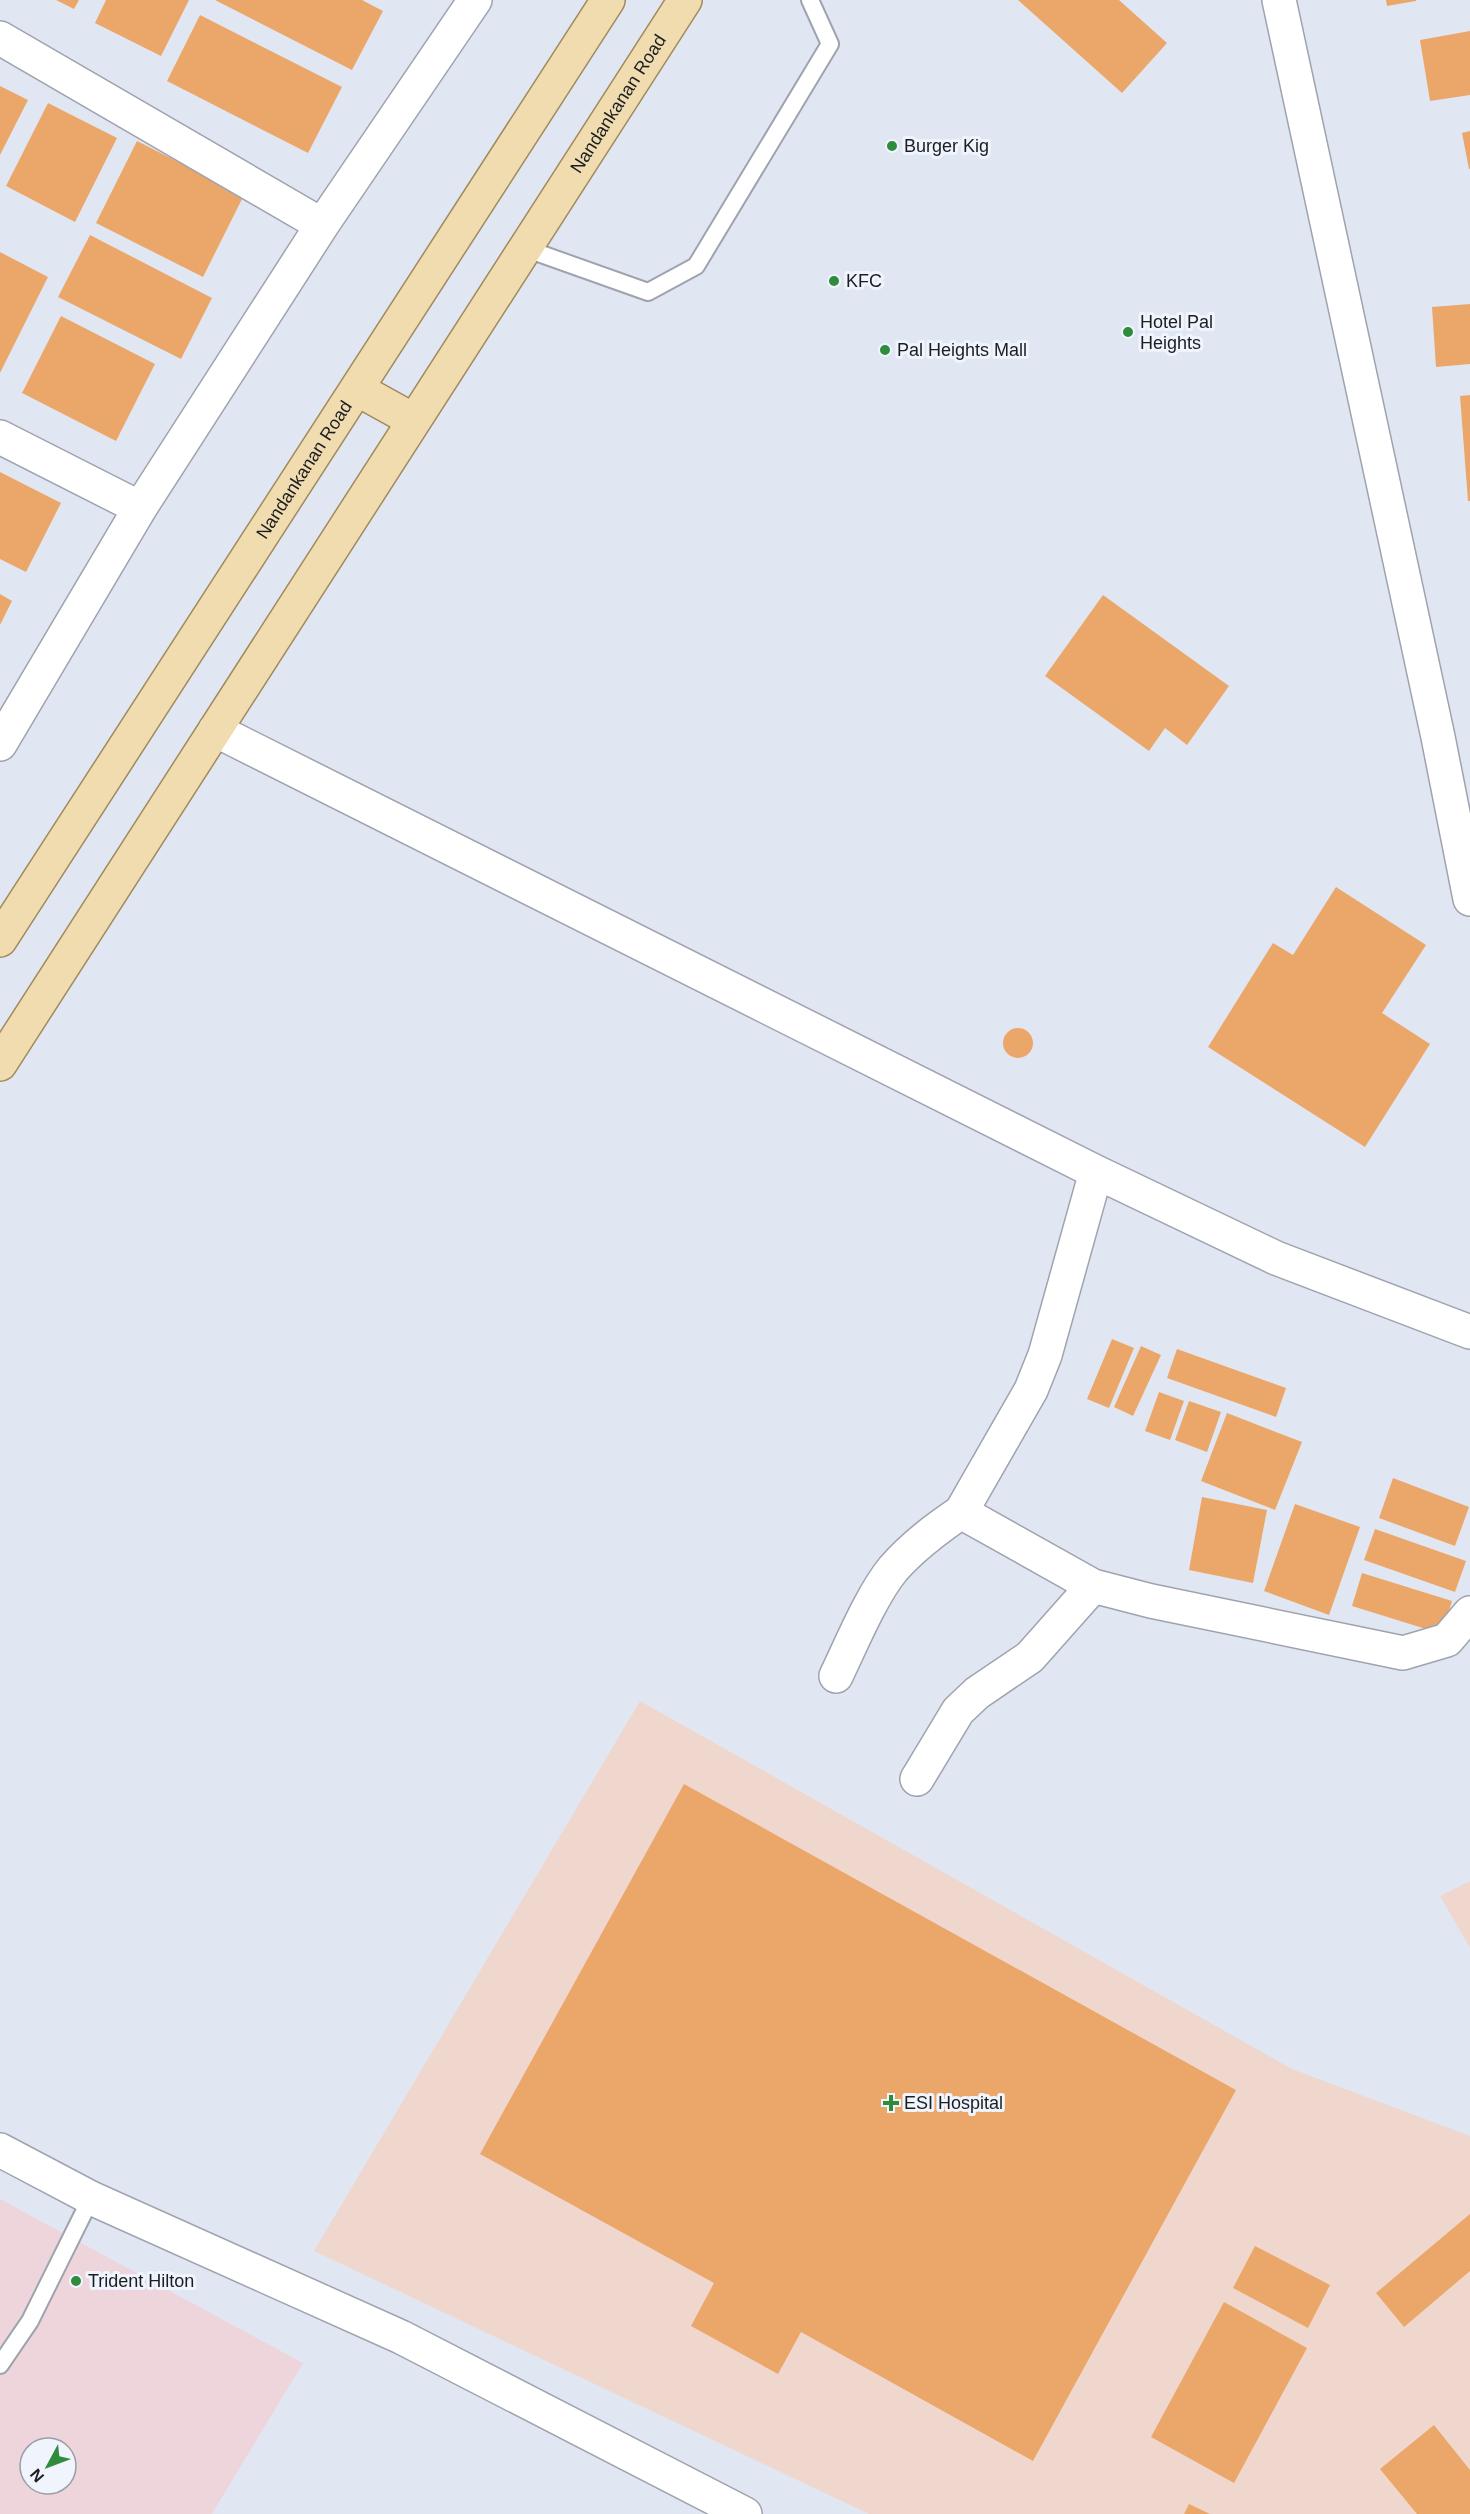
<svg xmlns="http://www.w3.org/2000/svg" width="1470" height="2514" viewBox="0 0 1470 2514" font-family="Helvetica,sans-serif">
	<rect width="100%" height="100%" fill="#e1e7f2"/>
	<path fill="#eed5dc" fill-rule="evenodd" d="M0,2199l303,164 -91,151h-212zM30,2448h36v36h-36z"/>
	<path fill="#efd7cd" d="M640,1701l652,368 178,67v378h-601l-555,-263z
		M1470,1881v67l-30,-52z"/>
	<path fill="#eba76a" d="M56,0h23l-5,9z
		M106,0h83l-28,56 -66,-33z
		M215,0h147l21,11 -31,59z
		M1018,0h101l48,43 -45,50z
		M1386,0h30v1l-29,5z
		M200,15l142,72 -34,66 -141,-72z
		M1470,31v64l-40,6 -10,-61z
		M0,86l28,14 -28,55z
		M48,103l69,35 -42,84 -69,-36z
		M1470,131v38h-1l-7,-36z
		M137,141l107,54 -41,82 -107,-54z
		M90,235l122,63 -31,61 -123,-62z
		M0,252l48,25 -48,96z
		M1470,304v60l-34,3 -4,-60z
		M61,316l94,48 -39,77 -94,-48z
		M1470,395v106h-2l-8,-105z
		M0,472l61,31 -35,69 -26,-13z
		M0,594l12,7 -12,24z
		M1103,595l126,91 -42,59 -22,-17 -16,23 -104,-75z
		M1336,887l90,58 -44,68 48,31 -65,103 -157,-100 65,-104 20,12z
		M1003 1043a15 15 0 1 1 30 0a15 15 0 1 1-30 0Z
		M1112,1339l22,9 -25,60 -22,-9z
		M1141,1346l20,9 -28,61 -19,-9z
		M1177,1349l109,39 -10,29 -109,-39z
		M1159,1392l25,9 -14,39 -25,-9z
		M1189,1401l32,11 -14,40 -32,-12z
		M1227,1413l75,29 -27,68 -74,-29z
		M1393,1478l76,29 -14,39 -76,-28z
		M1202,1497l65,13 -14,73 -64,-13z
		M1295,1504l65,23 -31,88 -65,-24z
		M1375,1529l91,32 -11,31 -91,-32z
		M1362,1573l90,28 -10,33 -90,-28z
		M684,1784l552,306 -203,371 -232,-129 -23,42 -87,-48 23,-43 -234,-129z
		M1470,2214v57l-66,56 -28,-34z
		M1255,2246l75,39 -22,43 -75,-40z
		M1224,2302l83,46 -73,135 -83,-46z
		M1434,2425l36,45v44h-53l-37,-45z
		M1189,2504l21,10h-26z"/>
	<g fill="none" stroke-linecap="round" stroke-linejoin="round">
		<defs>
			<path id="service" d="M527,249l121,43 48,-26 134,-222 -20,-44
				M0,2365l30,-44 61,-123"/>
			<path id="minor" d="M1279,0l159,737 32,162
				M0,38l322,187
				M0,437l140,71
				M215,730l881,442 180,86 194,74
				M0,744l140,-236 182,-283 153,-225
				M961,1512l70,-122 14,-35 51,-183
				M836,1676c15,-31 35,-80 57,-107 20,-23 43,-40 68,-57l132,74 58,15 252,52 44,-13 23,-27
				M917,1779l41,-68 19,-18 53,-36 63,-71"/>
			<path id="tertiary" d="M0,2150l91,48 310,139 344,177"/>
			<g id="primary">
				<path d="M357,389l56,31"/>
				<path id="s1" d="M0,940l608,-940"/>
				<path id="s2" d="M0,1064l685,-1064"/>
			</g>
		</defs>
		<use href="#service" stroke="#9ea3ae" stroke-width="20"/>
		<use href="#minor" stroke="#9ea3ae" stroke-width="36"/>
		<use href="#tertiary" stroke="#9ea3ae" stroke-width="36"/>
		<use href="#primary" stroke="#a08a5c" stroke-width="36"/>
		<use href="#service" stroke="#fff" stroke-width="16"/>
		<use href="#minor" stroke="#fff" stroke-width="33"/>
		<use href="#tertiary" stroke="#fff" stroke-width="33"/>
		<use href="#primary" stroke="#f1dcb0" stroke-width="33"/>
	</g>
	<g fill="#308c3d" stroke="#eff4fd" stroke-width="2">
		<circle cx="892" cy="146" r="6"/>
		<circle cx="834" cy="281" r="6"/>
		<circle cx="1128" cy="332" r="6"/>
		<circle cx="885" cy="350" r="6"/>
		<path d="M888 2094h6v6h6v6h-6v6h-6v-6h-6v-6h6z"/>
		<circle cx="76" cy="2281" r="6"/>
	</g>
	<g text-anchor="middle" dominant-baseline="central" stroke-width="6" stroke-linejoin="round" paint-order="stroke">
		<g font-size="18" fill="#1b1d21" stroke="#eff4fd">
			<text stroke="none"><textPath href="#s2" startOffset="1142">Nandankanan Road</textPath></text>
			<text stroke="none"><textPath href="#s1" startOffset="560">Nandankanan Road</textPath></text>
		</g>
		<g font-size="18" fill="#1b1d21" stroke="#eff4fd" text-anchor="start">
			<text x="904" y="146">Burger Kig</text>
			<text x="846" y="281">KFC</text>
			<text x="1140" y="322">Hotel Pal<tspan x="1140" dy="21">Heights</tspan></text>
			<text x="897" y="350">Pal Heights Mall</text>
			<text x="904" y="2103">ESI Hospital</text>
			<text x="88" y="2281">Trident Hilton</text>
		</g>
	</g>
	<g transform="translate(48 2466) rotate(229)"><circle r="28" fill="#eff4fd" stroke="#9a9ea5" stroke-width="1.5"/>
	<path d="M0-4.5L10 22L0 15L-10 22Z" fill="#308c3d"/>
	<text y="-9" font-size="16" font-weight="bold" text-anchor="middle" fill="#1b1d21">N</text>
	</g>
</svg>
